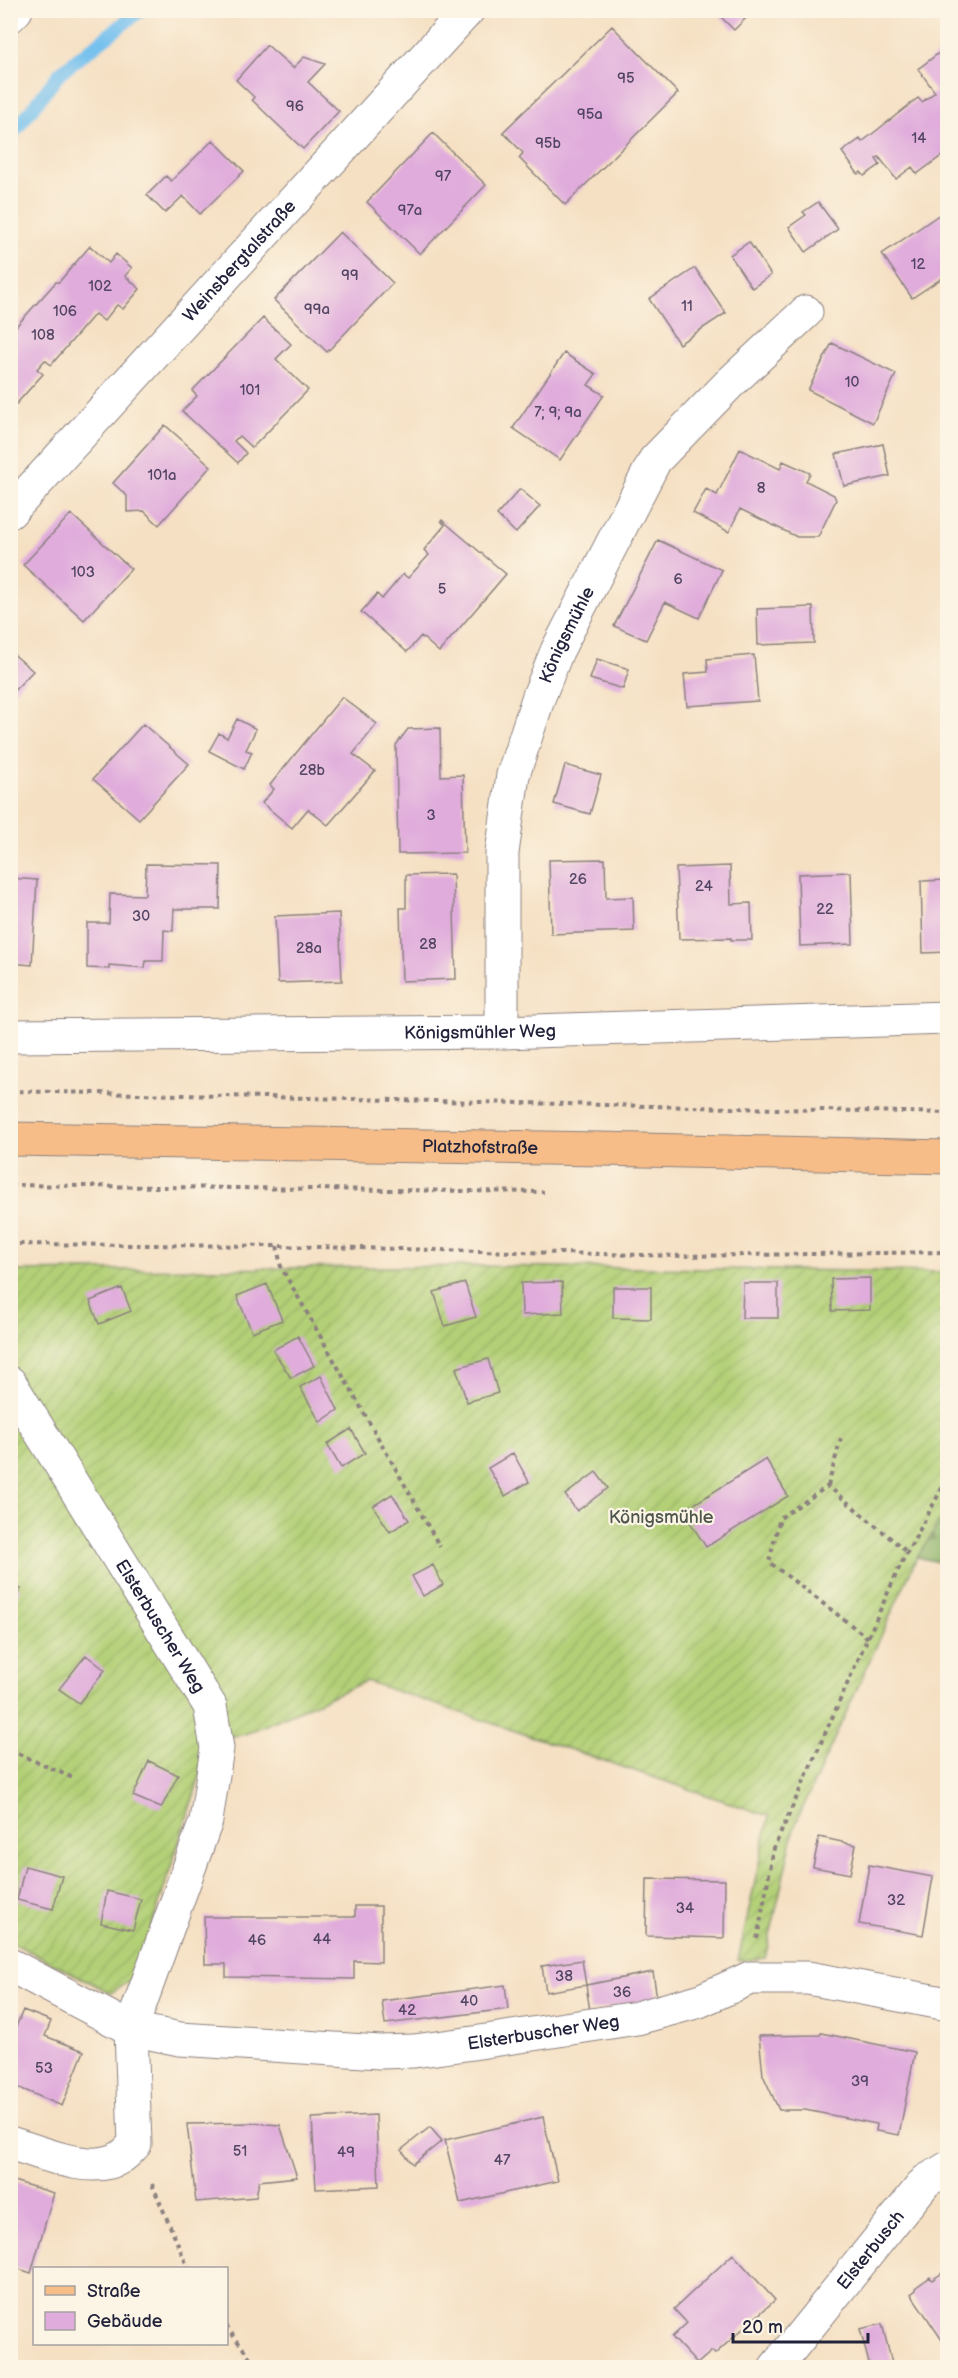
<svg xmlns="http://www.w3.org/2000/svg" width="958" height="2378" viewBox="0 0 958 2378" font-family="'Balsamiq Sans',sans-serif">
	<defs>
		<pattern id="forest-firs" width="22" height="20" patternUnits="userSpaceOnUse" patternTransform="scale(1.5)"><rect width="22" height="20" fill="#8eb268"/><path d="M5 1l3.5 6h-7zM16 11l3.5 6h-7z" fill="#749057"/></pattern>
		<pattern id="garden-furrows" width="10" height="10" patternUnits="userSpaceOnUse" patternTransform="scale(1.5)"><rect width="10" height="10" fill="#b3d077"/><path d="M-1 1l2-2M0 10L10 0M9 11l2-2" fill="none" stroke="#9ab268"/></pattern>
	</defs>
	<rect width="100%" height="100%" fill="#fcf5e5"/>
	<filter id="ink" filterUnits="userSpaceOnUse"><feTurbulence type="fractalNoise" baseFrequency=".0167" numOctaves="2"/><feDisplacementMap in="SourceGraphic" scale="12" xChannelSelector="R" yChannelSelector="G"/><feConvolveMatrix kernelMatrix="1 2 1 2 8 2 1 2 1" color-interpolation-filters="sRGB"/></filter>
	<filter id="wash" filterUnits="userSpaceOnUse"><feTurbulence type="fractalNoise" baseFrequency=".008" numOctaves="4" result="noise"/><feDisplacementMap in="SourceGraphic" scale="24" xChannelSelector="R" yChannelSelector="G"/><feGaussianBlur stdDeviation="1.35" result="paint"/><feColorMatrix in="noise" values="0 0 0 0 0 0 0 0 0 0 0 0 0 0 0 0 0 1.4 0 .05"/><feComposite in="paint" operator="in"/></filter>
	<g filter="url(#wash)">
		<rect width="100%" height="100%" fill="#f5e0c3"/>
		<path fill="url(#forest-firs)" stroke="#586a52" stroke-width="1.5" d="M947,1510v54l-30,-7z"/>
		<path fill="url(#garden-furrows)" stroke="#6a7959" stroke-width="1.5" d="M479,1266l468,6v238l-30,47 -122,268 -30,133 -27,3 31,-145 -403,-135 -121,53 -42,7 -2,32 -65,203 -25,17 -100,-51 -1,-671z"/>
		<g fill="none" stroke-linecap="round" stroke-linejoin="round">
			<path stroke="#73c0ee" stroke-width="14" d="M10,137l50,-64 81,-63"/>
		</g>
		<g id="blocks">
			<path fill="#e0acdc" d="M714,10h40l-20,20z
				M612,26l66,67 -113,112 -46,-47 4,-5 -20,-21z
				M267,45l26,23 11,-11 21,7 -17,18 31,29 -36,38 -51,-49 2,-3 -18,-17z
				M948,46v105l-31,23 -5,-7 -16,12 -17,-22 -3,2 4,6 -16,11 -3,-4 -3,2 -16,-22 18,-13 2,3 56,-44 4,4 13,-10 -17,-23z
				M433,133l53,52 -66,69 -53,-52z
				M213,140l31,31 -44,43 -17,-18 -18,17 -18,-18 19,-19 5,5z
				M818,202l20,27 -32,23 -17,-25 17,-12 -3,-3z
				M943,212l5,7v55l-36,24 -30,-44z
				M340,232l53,51 -66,69 -53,-52z
				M749,242l22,33 -19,13 -22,-33z
				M90,246l19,17 7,-9 16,14 -7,8 15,13 -17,20 -6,-4 -13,16 -9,-7 -44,51 -6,-5 -8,9 6,5 -33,37v-78l46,-51h3z
				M695,268l31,45 -47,31 -30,-45z
				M263,318l28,26 -15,15 32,31 -56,58 -13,-12 -5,5 12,12 -8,10 -56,-52 15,-15 -5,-5z
				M832,343l64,31 -23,49 -65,-33z
				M564,353l32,21 -8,11 16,10 -44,65 -47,-32z
				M165,425l46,41 -52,59 -15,-14 -17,1v-16l-14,-13z
				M883,444l7,32 -46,10 -8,-32z
				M740,449l40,20 3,-8 27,12 -4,8 28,14 2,5 -18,37h-21l-57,-28 -11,23 -36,-19 13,-24 11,6z
				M520,489l20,17 -24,27 -19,-18z
				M71,514l60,55 -47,51 -61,-55z
				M442,520l64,54 -67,78 -18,-16 -14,16 -46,-40 16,-18 5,5 21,-25 5,4 21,-23 -5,-5 21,-25 -4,-4z
				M658,540l64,30 -23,48 -34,-16 -19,38 -32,-14z
				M813,607l1,36 -56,2 -1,-36z
				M10,651l23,20 -23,24z
				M754,655l4,46 -71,5 -3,-32 24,-2 -1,-13z
				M597,659l32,10 -6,20 -33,-10z
				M342,697l35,27 -24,30 22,17 -47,54 -20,-16 -16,19 -30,-25 12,-14 -4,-4z
				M237,719l19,10 -10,21 6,2 -8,17 -35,-18 10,-18 8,5z
				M143,724l46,40 -50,55 -46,-40z
				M440,728l1,48 22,-1 2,78 -67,1 -2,-109 12,-16z
				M565,765l36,10 -11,39 -36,-10z
				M605,859l1,39 27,-1 1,34 -83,3 -2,-74z
				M146,864l75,1 -1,44h-46l-1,22 -9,-1 -1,31h-17l-1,7 -36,-3v4l-22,-1v-45h22l1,-29 35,1z
				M730,866l1,38 20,-1 1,37h-21v-2l-52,1 -3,-71z
				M851,872l2,72 -53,2 -2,-72z
				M453,874l3,105 -54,2 -2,-73h6v-33z
				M10,878l27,2 -5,85 -22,-2z
				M948,880v72l-25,1 -2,-72z
				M339,913l3,68 -64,2 -3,-67z
				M870,1278v32l-38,1 -1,-32z
				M562,1282l1,31 -41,2 -1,-32z
				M465,1283l11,34 -31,9 -11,-34z
				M743,1283h35v35h-36z
				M267,1284l15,36 -30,12 -15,-36z
				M613,1287h38v32l-38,-1z
				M122,1288l9,23 -32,13 -9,-23z
				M298,1336l16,30 -23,12 -18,-28z
				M488,1359l10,34 -31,9 -11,-34z
				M321,1376l17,34 -18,12 -20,-35z
				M351,1429l14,24 -24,15 -14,-24z
				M513,1453l16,29 -24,14 -17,-28z
				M766,1459l22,37 -82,51 -23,-36z
				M596,1472l12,16 -31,23 -12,-16z
				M392,1494l17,26 -19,12 -17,-26z
				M433,1565l10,20 -20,11 -11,-20z
				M10,1583l11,6 -11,15z
				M86,1655l19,15 -26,33 -20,-14z
				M149,1761l29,14 -17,33 -28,-12z
				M819,1837l37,8 -6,29 -37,-7z
				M869,1865l64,12 -10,58 -64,-11z
				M25,1866l37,10 -9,33 -36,-9z
				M647,1879l78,1 -1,58 -78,-2z
				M107,1891l34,8 -8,31 -32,-7z
				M355,1906h26v56l-27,-1v18l-128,-2v-13h-21l-1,-47h151z
				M582,1960l4,25 67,-13 4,27 -67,12 -4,-26 -40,7 -4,-26z
				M505,1985l3,24 -123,15 -3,-23z
				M23,2010l28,11 -6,15 39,15 -22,55 -52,-22v-43z
				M821,2033l94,19 -16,83 -23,-4 1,-7 -72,-14h-26l-16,-35 -4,-39 61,-1z
				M376,2115l3,71 -63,3 -4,-71z
				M543,2117l15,64 -98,22 -15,-63z
				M253,2123l27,2 17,52 -38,4 -3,16 -60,5 -9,-78z
				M430,2127l12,14 -29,23 -12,-14z
				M10,2180l44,13 -23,80 -21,-7z
				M733,2254l42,46 -60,54 -3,-3 -15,13 -25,-27 15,-14 -13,-14z
				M948,2269v67l-6,4 -31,-46 5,-4 -1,-2 15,-11 2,3z
				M882,2324l11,43h-23l-10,-38z"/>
		</g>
	</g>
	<g filter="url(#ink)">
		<use href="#blocks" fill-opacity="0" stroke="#8c817f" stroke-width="1.5"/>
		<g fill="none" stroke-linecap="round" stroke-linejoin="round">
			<defs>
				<g id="minor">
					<path d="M10,16l6,-6"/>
					<path id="s1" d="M10,512l458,-502"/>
					<path id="s2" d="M502,1032v-179l11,-78 26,-79 18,-45 98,-191 74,-76 77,-72"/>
					<path id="s3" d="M10,1036l492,-4 446,-14"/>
					<path id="s4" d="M10,1383l200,323 7,42 -11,73 -75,208 4,115c-4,4 -9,10 -14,13 -28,19 -81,-5 -111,-14"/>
					<path id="s5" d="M10,1965l121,64 49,10 200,13 34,-1 59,-8 164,-25 62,-17 51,-23h58l140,26"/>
					<path id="s6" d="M775,2368l151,-187 22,-13"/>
				</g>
				<g id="major">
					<path id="s7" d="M10,1139l590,10 348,8"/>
				</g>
			</defs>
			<use href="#minor" stroke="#8c817f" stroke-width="35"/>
			<use href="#major" stroke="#8c817f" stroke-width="35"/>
			<path stroke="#8c817f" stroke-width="4" stroke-dasharray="4.5 4.5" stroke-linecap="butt" d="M10,1091l938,22
				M10,1185l534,7
				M10,1244l267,2 404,10 267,-4
				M277,1246l4,21 159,280
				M828,1486l14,-52
				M868,1638l-99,-76 11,-44 48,-32 79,66
				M10,1750l63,28
				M757,1939l17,-91 124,-278 50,-93
				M152,2184l36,84
				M226,2326l32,42"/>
			<use href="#minor" stroke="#fff" stroke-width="33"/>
			<use href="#major" stroke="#f7bd88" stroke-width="33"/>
		</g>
	</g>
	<g text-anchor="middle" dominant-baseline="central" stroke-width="4.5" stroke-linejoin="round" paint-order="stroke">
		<g font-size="15" fill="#524463">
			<text x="626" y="78">95</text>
			<text x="295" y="106">96</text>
			<text x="590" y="114">95a</text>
			<text x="919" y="138">14</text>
			<text x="548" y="143">95b</text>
			<text x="443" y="176">97</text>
			<text x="410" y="210">97a</text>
			<text x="918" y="264">12</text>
			<text x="350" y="275">99</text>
			<text x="100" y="286">102</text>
			<text x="687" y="306">11</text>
			<text x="317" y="309">99a</text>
			<text x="65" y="311">106</text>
			<text x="43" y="335">108</text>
			<text x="852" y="382">10</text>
			<text x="250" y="390">101</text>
			<text x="558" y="412">7; 9; 9a</text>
			<text x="162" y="475">101a</text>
			<text x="761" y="488">8</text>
			<text x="83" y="572">103</text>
			<text x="678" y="579">6</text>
			<text x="442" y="589">5</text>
			<text x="312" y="770">28b</text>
			<text x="431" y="815">3</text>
			<text x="578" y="879">26</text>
			<text x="704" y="886">24</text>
			<text x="825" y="909">22</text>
			<text x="141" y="916">30</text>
			<text x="428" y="944">28</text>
			<text x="309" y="948">28a</text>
			<text x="896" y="1900">32</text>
			<text x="685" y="1908">34</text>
			<text x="322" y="1939">44</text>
			<text x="257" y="1940">46</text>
			<text x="564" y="1976">38</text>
			<text x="622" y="1992">36</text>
			<text x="469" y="2001">40</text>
			<text x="407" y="2010">42</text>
			<text x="44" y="2068">53</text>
			<text x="860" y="2081">39</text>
			<text x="240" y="2151">51</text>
			<text x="346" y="2152">49</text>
			<text x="502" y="2160">47</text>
		</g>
		<g font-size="18" fill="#22223b" stroke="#fcf5e5">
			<text stroke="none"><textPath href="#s1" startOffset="340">Weinsbergtalstraße</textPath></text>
			<text stroke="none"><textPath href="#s2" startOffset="408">Königsmühle</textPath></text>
			<text stroke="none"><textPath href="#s3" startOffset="470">Königsmühler Weg</textPath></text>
			<text stroke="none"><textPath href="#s7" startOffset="470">Platzhofstraße</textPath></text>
			<text stroke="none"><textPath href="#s4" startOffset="286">Elsterbuscher Weg</textPath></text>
			<text stroke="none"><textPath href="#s5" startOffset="552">Elsterbuscher Weg</textPath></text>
			<text stroke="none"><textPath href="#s6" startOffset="152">Elsterbusch</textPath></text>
		</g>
		<g font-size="18" fill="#4e564d" stroke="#fcf5e5">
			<text x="661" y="1517">Königsmühle</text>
		</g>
	</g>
	<rect width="958" height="2378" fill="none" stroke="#fcf5e5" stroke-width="36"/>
	<rect x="33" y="2267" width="195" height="78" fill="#fcf5e5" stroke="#a5a1a1" stroke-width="1.5"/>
	<rect x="45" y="2286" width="30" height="9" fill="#f7bd88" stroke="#a5a1a1" stroke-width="1.5"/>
	<text x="87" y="2297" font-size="18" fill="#22223b">Straße</text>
	<rect x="45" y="2312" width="30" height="18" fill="#e0acdc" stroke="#a5a1a1" stroke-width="1.5"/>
	<text x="87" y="2327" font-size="18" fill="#22223b">Gebäude</text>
	<path d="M733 2333v9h135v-9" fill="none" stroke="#22223b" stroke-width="3"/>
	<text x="742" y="2333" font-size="18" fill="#22223b" stroke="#fcf5e5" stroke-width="4.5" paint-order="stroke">20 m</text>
</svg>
